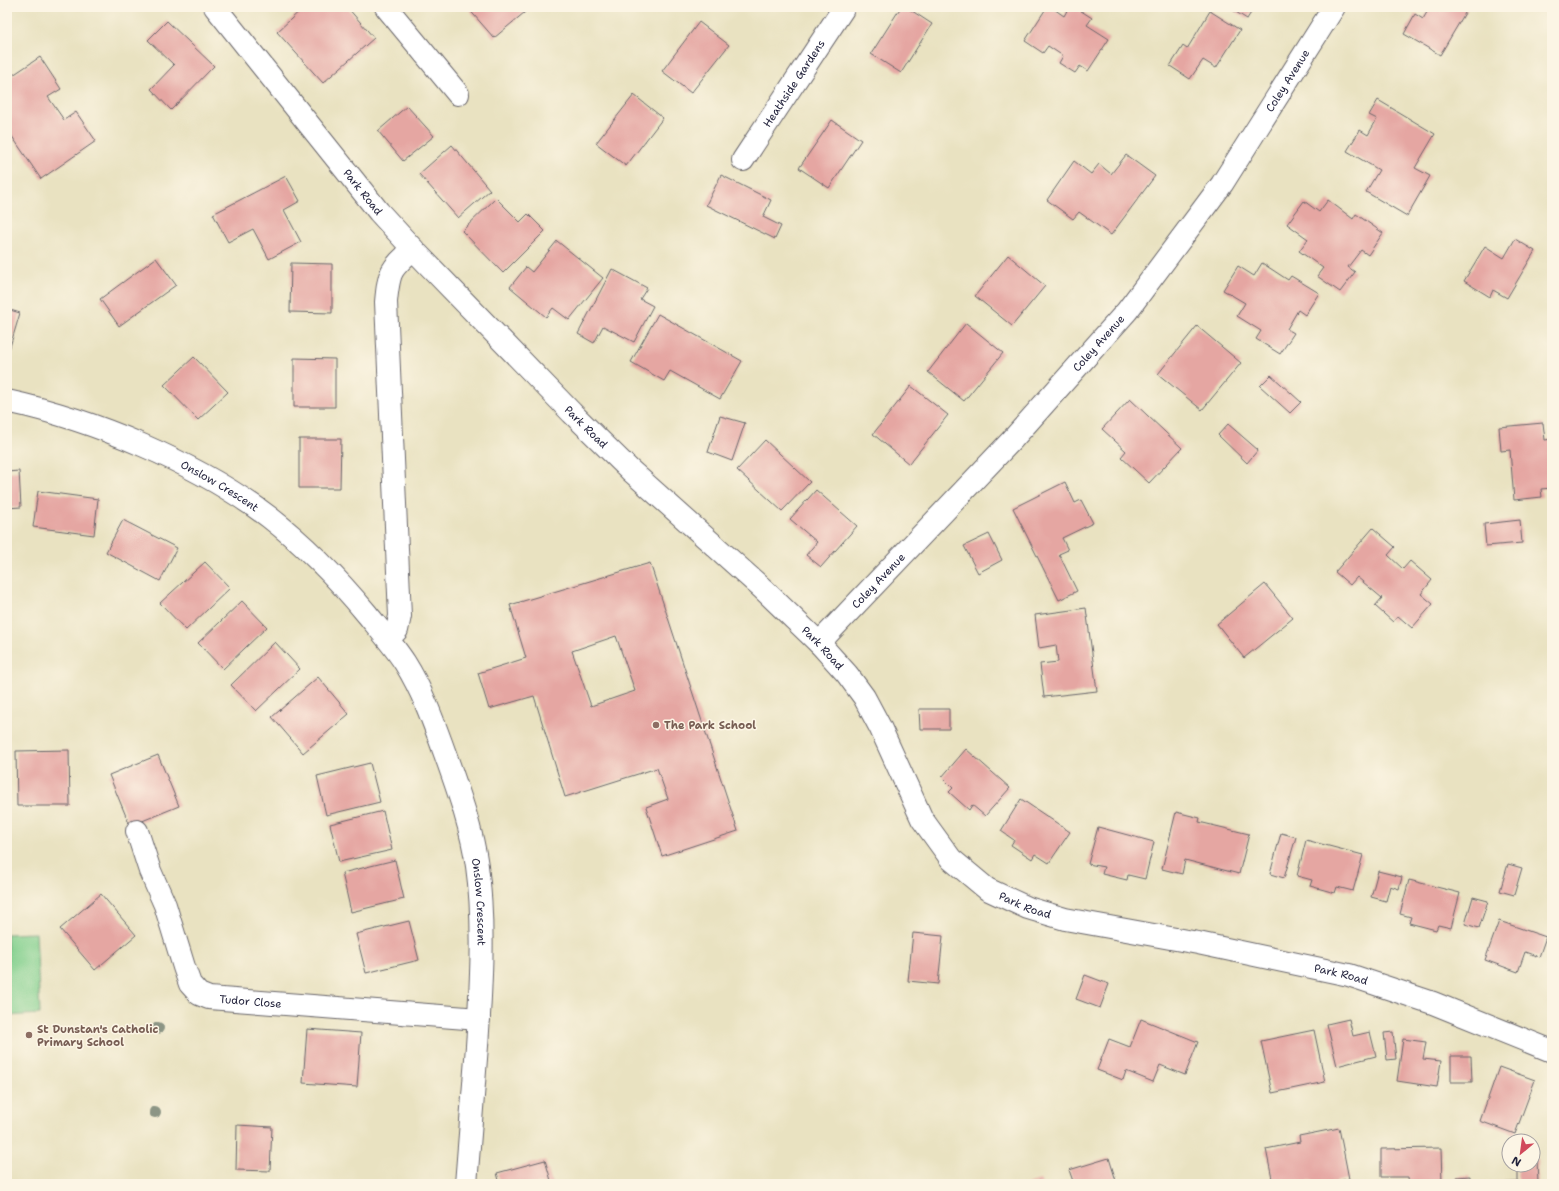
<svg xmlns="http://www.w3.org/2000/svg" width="1559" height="1191" viewBox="0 0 1559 1191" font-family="'Shantell Sans',sans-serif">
	<rect width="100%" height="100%" fill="#fcf5e5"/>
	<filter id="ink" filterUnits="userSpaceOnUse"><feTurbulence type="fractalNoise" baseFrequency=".025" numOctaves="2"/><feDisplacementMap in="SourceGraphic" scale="8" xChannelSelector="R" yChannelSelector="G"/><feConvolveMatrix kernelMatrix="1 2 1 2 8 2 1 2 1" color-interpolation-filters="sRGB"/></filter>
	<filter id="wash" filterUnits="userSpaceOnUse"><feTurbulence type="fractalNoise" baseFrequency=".012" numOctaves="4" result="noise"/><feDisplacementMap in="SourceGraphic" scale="16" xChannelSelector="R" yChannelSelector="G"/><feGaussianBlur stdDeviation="0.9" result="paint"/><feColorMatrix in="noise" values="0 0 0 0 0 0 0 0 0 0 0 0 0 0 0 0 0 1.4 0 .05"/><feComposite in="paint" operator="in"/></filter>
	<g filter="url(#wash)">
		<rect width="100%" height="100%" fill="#e9e2c1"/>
		<path fill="#83d08e" stroke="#527964" d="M36,933l4,81 -33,2v-82z"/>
		<g id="blocks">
			<path fill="#e5a6a2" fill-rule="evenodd" d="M304,7h43l27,31 -51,45 -46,-51z
				M467,7h64l-37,31z
				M901,7h5l26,17 -31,49 -30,-19z
				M1047,7h4l13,9 5,-9h6l17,11 -5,7 22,14 -21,32 -8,-5 -5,7 -16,-10 4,-7 -15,-10 -5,7 -18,-12z
				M1228,7h25l1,1 -7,11z
				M1430,7h35l3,1 -28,47 -36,-21 11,-20 8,5z
				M1210,11l30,19 -24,38 -13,-8 -13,19 -20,-13 13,-20 4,3z
				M167,21l47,45 -43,44 -20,-21 23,-24 -26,-25z
				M699,22l30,23 -38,48 -29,-22z
				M40,57l21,32 -13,8 16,23 12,-8 20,29 -55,38 -34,-50v-50z
				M634,95l29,23 -37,48 -30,-23z
				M1378,100l57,34 -20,34 15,8 -23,40 -41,-24 13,-22 -32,-19 13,-21 8,5 9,-16 -8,-4z
				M407,106l27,30 -31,25 -25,-30z
				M832,120l29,20 -32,48 -30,-20z
				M452,145l38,45 -32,28 -39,-44z
				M1126,155l29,21 -44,59 -32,-23 -6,7 -26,-19 27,-39 17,13 8,-10 12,10z
				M721,175l50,25 -8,17 18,9 -6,13 -69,-34z
				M286,176l14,25 -16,9 17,32 -32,17 -16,-30 -25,13 -15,-28z
				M496,198l24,24 8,-8 17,17 -42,42 -41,-42z
				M1328,200l25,19 3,-5 27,19 -15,22 -7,-5 -13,17 7,5 -15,20 -23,-16 6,-8 -24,-17 9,-12 -21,-15 17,-23 15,11z
				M1515,239l20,12 -28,47 -14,-8 -3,7 -26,-16 21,-35 19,12z
				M557,241l46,37 -34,42 -16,-12 -7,9 -36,-30 16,-20 6,5z
				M1008,255l37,31 -33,40 -37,-30z
				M156,258l20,27 -57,41 -19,-27z
				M291,263l41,1v49l-42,-1z
				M1262,263l26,17 3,-4 28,17 -14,22 -7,-5 -11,19 7,4 -14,21 -24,-15 5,-8 -24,-15 8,-13 -22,-13 15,-24 16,10z
				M612,269l35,19 -7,11 13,7 -19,36 -31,-16 -9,17 -16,-9z
				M7,309l13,4 -11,37 -2,-1z
				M658,314l84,47 -22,38 -50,-28 -6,10 -33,-19z
				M966,323l37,30 -39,48 -36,-29z
				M1197,326l44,37 -39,47 -44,-36z
				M194,357l34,35 -30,28 -34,-35z
				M294,358l41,1v48h-41z
				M1271,375l30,27 -11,11 -30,-27z
				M911,386l37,29 -39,49 -36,-30z
				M1130,399l52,49 -33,35 -28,-26 5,-6 -24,-22z
				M720,416l25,7 -13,38 -24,-9z
				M1543,423l2,17 7,-1v28l-2,1 2,20 -11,1 1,8 -28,3 -4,-50 -9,1 -2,-24z
				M1228,424l30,26 -11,13 -29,-28z
				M299,439h42l-1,49h-41z
				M765,440l45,42 -28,29 -45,-41z
				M19,471l2,36 -14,1v-36z
				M1065,482l10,21 6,-3 12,23 -31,15 6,12 -9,4 18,37 -18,9 -46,-92z
				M816,490l41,36 -36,41 -15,-12 11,-13 -27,-23z
				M38,491l60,8 -4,36 -61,-8z
				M123,520l54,28 -17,33 -54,-29z
				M1520,520l2,23 -36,3 -2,-22z
				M1373,528l22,19 -7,8 15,14 7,-8 22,19 -11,14 12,10 -21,24 -14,-12 -5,6 -18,-16 7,-8 -25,-21 -7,8 -15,-13z
				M989,534l13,26 -24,13 -14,-27z
				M205,562l25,26 -44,42 -26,-27z
				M650,563l88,268 -76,25 -16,-49 22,-8 -11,-31 -92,29 -31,-101 -45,13 -11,-36 48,-15 -16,-53zM616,636l19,55 -44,15 -19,-55z
				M1265,584l28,34 -49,40 -27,-34z
				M242,601l25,26 -44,42 -25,-26z
				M1086,608l11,83 -53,6 -4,-33 18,-2 -2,-17 -17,3 -4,-33z
				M275,642l25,27 -44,42 -25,-26z
				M318,677l31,37 -46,39 -31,-36z
				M919,709h30v20h-29z
				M966,749l44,39 -25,28 -13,-11 -3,5 -20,-18 4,-4 -11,-11z
				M69,750l1,56h-53l-1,-55z
				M158,755l21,51 -49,20 -21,-51z
				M370,763l10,39 -54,13 -9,-39z
				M1021,799l49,33 -21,31 -14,-9 -3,5 -21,-14 3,-5 -13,-9z
				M383,811l9,39 -53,12 -9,-38z
				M1176,812l24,6 -1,4 50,12 -10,40 -54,-14 -3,14 -20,-5z
				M1098,827l56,15 -9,37 -17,-4 -1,5 -25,-6 2,-7 -16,-3z
				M1281,833l15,4 -12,41 -14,-4z
				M1306,840l57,15 -10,36 -16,-4 -2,6 -25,-7 2,-6 -15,-4z
				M395,860l9,39 -53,13 -9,-39z
				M1508,864l14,4 -8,27 -14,-4z
				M1378,871l24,6 -3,12 -9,-3 -4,15 -15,-4z
				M1409,880l51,13 -9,35 -13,-3 -2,5 -27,-7 2,-6 -11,-3z
				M101,894l35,41 -41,35 -35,-41z
				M1473,897l15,4 -9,27 -14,-4z
				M409,921l10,39 -53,13 -10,-39z
				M1499,921l47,16 -7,20 -14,-5 -7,20 -33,-12z
				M913,933l30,3 -5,48 -30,-3z
				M1085,975l24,9 -9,24 -24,-9z
				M1141,1019l57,23 -13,33 -25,-10 -7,17 -27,-11 -3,9 -26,-10 12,-31 21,8z
				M1349,1019l4,17 17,-4 6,24 -39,10 -10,-42z
				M307,1029l54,4 -4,54 -54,-4z
				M1314,1030l11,52 -53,11 -11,-52z
				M1393,1032l3,27 -9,1 -3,-27z
				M1403,1039l23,3 -3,17 18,2 -4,26 -40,-6z
				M1451,1056h20l1,26h-21z
				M1499,1067l36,13 -20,54 -35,-13z
				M237,1125l35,2 -2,44 -34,-1z
				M1339,1128l10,51 -25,5h-11v-3l-16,3h-24l-7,-35 34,-7 -1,-6z
				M1441,1148l1,36h-33l-1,-7h-27v-28z
				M1109,1158l8,26h-43l-5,-14z
				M1533,1159h4l1,25h-49v-1l29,-1v-17h15z
				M545,1160l7,24h-52l-3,-11z
				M1470,1176v8h-13v-7z
				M1040,1180l2,4h-14z"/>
		</g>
	</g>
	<g filter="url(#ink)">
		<use href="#blocks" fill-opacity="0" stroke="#68656a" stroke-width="1"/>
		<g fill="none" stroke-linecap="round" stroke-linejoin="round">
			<defs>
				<g id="minor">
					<path id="s1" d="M215,7l164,205 34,37 159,164 58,57 133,119 56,54 28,31 17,23 16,30 42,92 29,40 36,30 41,19 37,11 133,24 151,32 84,28 119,48"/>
					<path d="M386,7l72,87"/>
					<path id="s2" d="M743,160l100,-151v-2"/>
					<path id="s3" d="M7,401c88,19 190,62 262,116 36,28 69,62 98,97 13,16 27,32 38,49 19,30 31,66 43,99 12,34 24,68 29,104 8,57 4,122 0,180 -4,46 -7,92 -11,138"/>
					<path d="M388,639l9,-9 3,-14 -14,-314c3,-31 4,-32 27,-53"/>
					<path id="s4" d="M819,643l193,-203 115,-129 95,-127 112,-177"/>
					<path id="s5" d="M137,831l13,40 15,34 19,62 6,17 9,10 10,4 270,21"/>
				</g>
			</defs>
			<use href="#minor" stroke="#68656a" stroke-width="24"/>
			<use href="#minor" stroke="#fff" stroke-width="22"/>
		</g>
		<g fill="#8c9585">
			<circle cx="158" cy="1028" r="6"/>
			<circle cx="155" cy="1112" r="6"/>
		</g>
	</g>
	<g fill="#8d6e63" stroke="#fcf5e5" stroke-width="1.5">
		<circle cx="656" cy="725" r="4"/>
		<circle cx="29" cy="1035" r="4"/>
	</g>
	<g text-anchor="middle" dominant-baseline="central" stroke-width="3" stroke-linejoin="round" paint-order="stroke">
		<g font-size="11" fill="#22223b" stroke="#fcf5e5">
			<text stroke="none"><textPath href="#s4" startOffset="734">Coley Avenue</textPath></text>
			<text stroke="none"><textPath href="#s2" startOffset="92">Heathside Gardens</textPath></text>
			<text stroke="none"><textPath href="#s1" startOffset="237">Park Road</textPath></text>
			<text stroke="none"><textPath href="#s4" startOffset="410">Coley Avenue</textPath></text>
			<text stroke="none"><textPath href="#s1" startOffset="561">Park Road</textPath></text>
			<text stroke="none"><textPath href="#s3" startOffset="230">Onslow Crescent</textPath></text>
			<text stroke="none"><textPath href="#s4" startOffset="86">Coley Avenue</textPath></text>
			<text stroke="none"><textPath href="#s1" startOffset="885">Park Road</textPath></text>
			<text stroke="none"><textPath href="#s3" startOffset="741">Onslow Crescent</textPath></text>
			<text stroke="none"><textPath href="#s1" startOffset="1222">Park Road</textPath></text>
			<text stroke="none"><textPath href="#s1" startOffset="1546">Park Road</textPath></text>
			<text stroke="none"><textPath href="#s5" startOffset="228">Tudor Close</textPath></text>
		</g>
		<g font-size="11" font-weight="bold" fill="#785e54" stroke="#fcf5e5" text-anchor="start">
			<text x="664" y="725">The Park School</text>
			<text x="37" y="1029">St Dunstan's Catholic<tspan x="37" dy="13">Primary School</tspan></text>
		</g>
	</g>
	<rect width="1559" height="1191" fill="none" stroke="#fcf5e5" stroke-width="24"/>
	<g transform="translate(1521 1153) rotate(209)"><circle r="19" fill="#fcf5e5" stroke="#a5a1a1"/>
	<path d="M0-3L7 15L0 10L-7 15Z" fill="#d1495b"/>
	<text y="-6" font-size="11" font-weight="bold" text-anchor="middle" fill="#22223b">N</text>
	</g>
</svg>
